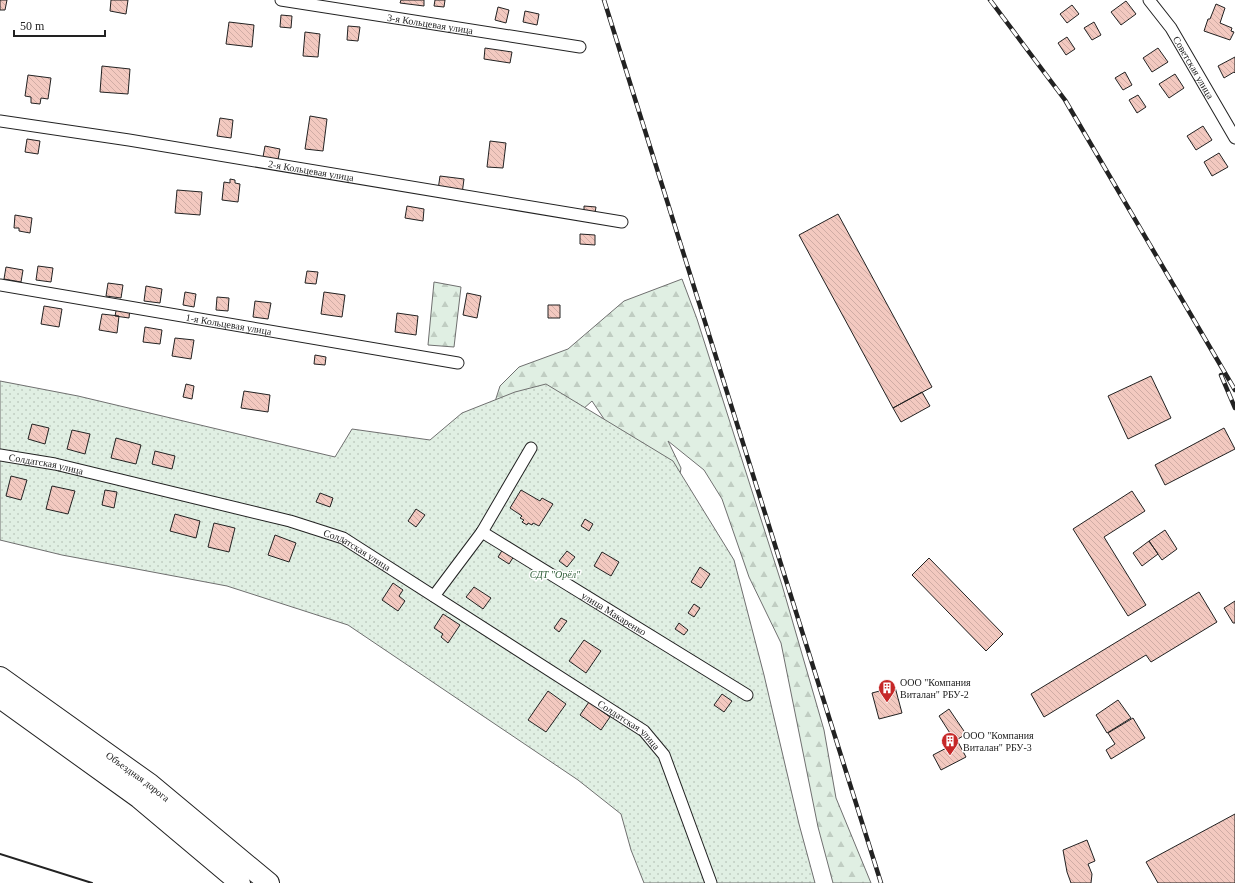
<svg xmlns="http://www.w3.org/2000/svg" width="1235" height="883" viewBox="0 0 1235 883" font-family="Georgia,serif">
	<defs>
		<pattern id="forest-firs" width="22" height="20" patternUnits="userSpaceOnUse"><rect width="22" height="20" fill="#e0efe3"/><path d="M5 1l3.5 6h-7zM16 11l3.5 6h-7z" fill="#c0cdc2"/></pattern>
		<pattern id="garden-dots" width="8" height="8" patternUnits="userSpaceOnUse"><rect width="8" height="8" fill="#e0efe3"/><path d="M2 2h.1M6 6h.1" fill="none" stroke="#c0cdc2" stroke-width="1.8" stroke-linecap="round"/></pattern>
		<pattern id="building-back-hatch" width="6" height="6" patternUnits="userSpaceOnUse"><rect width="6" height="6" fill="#f3c9c0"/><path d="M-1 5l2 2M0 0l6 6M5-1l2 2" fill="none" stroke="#d0aca5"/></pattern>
	</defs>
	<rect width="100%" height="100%" fill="#fff"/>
	<path fill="url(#forest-firs)" stroke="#6f6f6f" d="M682,279l15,40 85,266 42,145 12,68 35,85h-38l-15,-56 -37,-184 -32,-66 -27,-78 -18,-29 -36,-29 13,27 -10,61 -55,-92 -24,-36 -41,37 -59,-27 8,-25 19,-19 49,-18 56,-48z
		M434,282l27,5 -7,60 -26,-2z"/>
	<path fill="url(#garden-dots)" stroke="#6f6f6f" d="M0,381l78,15 257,61 17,-28 78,11 32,-27 53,-21 31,-8 127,77 61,99 30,115 35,149 16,59h-171l-13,-33 -10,-36 -43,-34 -230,-155 -121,-39 -165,-31 -62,-15z"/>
	<path fill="url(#building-back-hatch)" stroke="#222" d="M0,0h7l-2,10h-5z
		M111,0h17l-2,14 -16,-3z
		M401,0h23v6l-24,-3z
		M435,0h10l-1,7 -10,-1z
		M1126,1l10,13 -15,11 -10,-13z
		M1216,4l9,4 -5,15 12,5 -1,3 3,1 -4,8 -26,-9 4,-12h2z
		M1072,5l7,9 -12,9 -7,-9z
		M498,7l11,3 -3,13 -11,-3z
		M525,11l14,3 -2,11 -14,-3z
		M281,15l11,1 -1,12 -11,-1z
		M229,22l25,3 -2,22 -26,-3z
		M1094,22l7,13 -9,5 -8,-12z
		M348,26l12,1 -2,14 -11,-1z
		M305,32l15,2 -2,23 -15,-1z
		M1067,37l8,12 -9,6 -8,-12z
		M485,48l27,4 -2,11 -26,-4z
		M1158,48l10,14 -16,10 -9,-14z
		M1235,57v16l-1,-1 -10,6 -6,-12z
		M102,66l28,3 -2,25 -28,-2z
		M1125,72l7,13 -9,5 -8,-12z
		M1175,74l9,14 -15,10 -10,-14z
		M28,75l23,3 -3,21 -7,-1 -1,6 -9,-1v-6l-6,-1z
		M1138,95l8,12 -9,6 -8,-13z
		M310,116l17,3 -4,32 -18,-2z
		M220,118l13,2 -2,18 -14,-2z
		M1203,126l9,14 -16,10 -9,-14z
		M27,139l13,2 -2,13 -13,-2z
		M490,141l16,2 -3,25 -16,-1z
		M265,146l15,3 -2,11 -15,-3z
		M1219,153l9,14 -16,9 -8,-14z
		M440,176l24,3 -2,15 -24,-4z
		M230,179l5,1v3l5,1 -2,18 -16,-2 2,-18 6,1z
		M177,190l25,2 -2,23 -25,-2z
		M407,206l17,3 -1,12 -18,-3z
		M584,206l12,1 -1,6 -11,-1z
		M838,214l94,173 -39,21 -94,-173z
		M15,215l17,3 -2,15 -11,-2v-3h-5z
		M580,234l15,1v10l-15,-1z
		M38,266l15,2 -2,14 -15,-2z
		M6,267l17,3 -2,12 -17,-3z
		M307,271l11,1 -2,12 -11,-1z
		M108,283l15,2 -2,13 -15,-2z
		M146,286l16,3 -2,14 -16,-2z
		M185,292l11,2 -2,13 -11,-2z
		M324,292l21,3 -3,22 -21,-3z
		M467,293l14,3 -4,22 -14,-3z
		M217,297l12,1 -1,13 -12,-1z
		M255,301l16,2 -3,16 -15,-2z
		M548,305h12v13h-12z
		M44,306l18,3 -3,18 -18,-3z
		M117,306l13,2 -1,10 -14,-2z
		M397,313l21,3 -2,19 -21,-3z
		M102,314l17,2 -2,17 -18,-3z
		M145,327l17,3 -2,14 -17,-2z
		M175,338l19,2 -3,19 -19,-3z
		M315,355l11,2 -1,8 -11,-1z
		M1151,376l20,42 -43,21 -20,-43z
		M186,384l8,2 -2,13 -9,-2z
		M244,391l26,4 -2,17 -27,-4z
		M922,392l8,14 -29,16 -8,-14z
		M32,424l17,4 -4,16 -17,-5z
		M1224,428l11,21 -70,36 -10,-20z
		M72,430l18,4 -5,20 -18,-5z
		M116,438l25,7 -5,19 -25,-6z
		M155,451l20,5 -3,13 -20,-5z
		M11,476l16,4 -6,20 -15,-4z
		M52,486l23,5 -7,23 -22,-5z
		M105,490l12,2 -3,16 -12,-3z
		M521,490l19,11 2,-3 11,6 -14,22 -6,-3 -1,2 -4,-2 -1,2 -5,-3 2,-2 -4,-2 2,-2 -12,-8z
		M1132,491l13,20 -41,26 42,68 -18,11 -55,-87z
		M320,493l13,5 -3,9 -14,-5z
		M416,509l9,6 -9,12 -8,-6z
		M175,514l25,7 -4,17 -26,-7z
		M585,519l8,5 -4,7 -8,-5z
		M214,523l21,5 -6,24 -21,-5z
		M1165,530l12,19 -15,11 -13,-19z
		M275,535l21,8 -7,19 -21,-7z
		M1149,541l9,13 -16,12 -9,-13z
		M503,549l11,7 -5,8 -11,-7z
		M567,551l8,6 -8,10 -8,-6z
		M602,552l17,10 -8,14 -17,-10z
		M929,558l74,76 -17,17 -74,-76z
		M700,567l10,7 -9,14 -10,-6z
		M393,583l10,7 -4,6 6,5 -7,10 -16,-11z
		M474,587l17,11 -8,11 -17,-12z
		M1199,592l18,30 -66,40 -5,-7 -102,62 -13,-23z
		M1235,601v22h-2l-9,-15z
		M694,604l6,4 -6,9 -6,-4z
		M443,614l17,11 -12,18 -7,-6 2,-3 -9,-6z
		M561,618l6,3 -8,11 -5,-4z
		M679,623l9,7 -4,5 -9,-6z
		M584,640l17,11 -15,22 -17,-12z
		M895,687l7,26 -23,6 -7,-26z
		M548,691l18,13 -20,28 -18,-12z
		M722,694l10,7 -8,11 -10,-7z
		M1118,700l13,18 -24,15 -11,-18z
		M589,702l21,15 -9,13 -21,-15z
		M949,709l17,25 -11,7 -16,-25z
		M1133,718l12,20 -34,21 -5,-9 9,-6 -7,-11z
		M958,742l8,15 -25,13 -8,-15z
		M1235,814v69h-77l-12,-21z
		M1087,840l8,21 -7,3 4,10 -1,9h-20l-4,-11 -4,-22z"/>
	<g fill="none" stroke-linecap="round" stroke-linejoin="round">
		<defs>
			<g id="street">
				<path id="s1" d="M281,0l299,47"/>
				<path id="s2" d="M1149,0l22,28 64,110"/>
				<path id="s3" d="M0,121l129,19 493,82"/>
				<path id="s4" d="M0,285l458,78"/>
				<path id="s5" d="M0,455l55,9 235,57 53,17 301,193 20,24 47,128"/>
				<path id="s6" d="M482,532l265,163"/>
				<path d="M434,596l48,-64 49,-84"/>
			</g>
			<g id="highway">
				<path id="s7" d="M0,677l150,107 119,99"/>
				<path d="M0,698l139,100 101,85"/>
			</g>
		</defs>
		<use href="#street" stroke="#222" stroke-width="13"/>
		<use href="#highway" stroke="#222" stroke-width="22"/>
		<use href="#street" stroke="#fff" stroke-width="11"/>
		<use href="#highway" stroke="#fff" stroke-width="20"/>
		<defs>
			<path id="rail" d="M604,0l277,883
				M990,0l75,100 170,290
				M1221,375l14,33"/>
		</defs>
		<use href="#rail" stroke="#222" stroke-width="4.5"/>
		<use href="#rail" stroke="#fff" stroke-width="3" stroke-dasharray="9" stroke-linecap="butt"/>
		<path stroke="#222" stroke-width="2" d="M0,854l92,29"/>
	</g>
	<defs>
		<symbol id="building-pin" viewBox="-11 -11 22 30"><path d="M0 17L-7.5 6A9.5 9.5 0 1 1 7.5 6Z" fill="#c62828" stroke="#fff"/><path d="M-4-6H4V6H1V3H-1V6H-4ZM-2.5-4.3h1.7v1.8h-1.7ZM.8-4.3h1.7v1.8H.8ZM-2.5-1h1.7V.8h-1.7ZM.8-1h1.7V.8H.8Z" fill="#fff"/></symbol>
	</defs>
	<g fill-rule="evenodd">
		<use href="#building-pin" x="877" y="678" width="20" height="27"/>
		<use href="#building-pin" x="940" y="731" width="20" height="27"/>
	</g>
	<g text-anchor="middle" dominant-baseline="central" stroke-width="3" stroke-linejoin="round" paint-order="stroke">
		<g font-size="10" fill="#222" stroke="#fff">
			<text stroke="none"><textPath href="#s1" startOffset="151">3-я Кольцевая улица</textPath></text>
			<text stroke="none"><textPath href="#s2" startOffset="81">Советская улица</textPath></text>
			<text stroke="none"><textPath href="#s3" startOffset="315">2-я Кольцевая улица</textPath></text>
			<text stroke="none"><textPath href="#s4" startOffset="232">1-я Кольцевая улица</textPath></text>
			<text stroke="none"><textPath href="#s5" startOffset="47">Солдатская улица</textPath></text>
			<text stroke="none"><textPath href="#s5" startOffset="371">Солдатская улица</textPath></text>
			<text stroke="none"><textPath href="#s6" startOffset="155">улица Макаренко</textPath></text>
			<text stroke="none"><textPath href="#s5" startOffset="695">Солдатская улица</textPath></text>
			<text stroke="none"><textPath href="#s7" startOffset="170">Объездная дорога</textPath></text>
		</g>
		<g font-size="10" font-style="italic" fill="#2f5e38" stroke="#fff">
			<text x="555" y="574">СДТ "Орёл"</text>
		</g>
		<g font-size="10" fill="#222" stroke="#fff" text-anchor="start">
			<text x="900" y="682">ООО "Компания<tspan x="900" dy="12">Виталан" РБУ-2</tspan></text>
			<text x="963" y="735">ООО "Компания<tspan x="963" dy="12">Виталан" РБУ-3</tspan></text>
		</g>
	</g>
	<path d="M14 30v6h91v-6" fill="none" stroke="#222222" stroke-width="2"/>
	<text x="20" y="30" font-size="12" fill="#222222" stroke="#ffffff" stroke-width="3" paint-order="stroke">50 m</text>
</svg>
